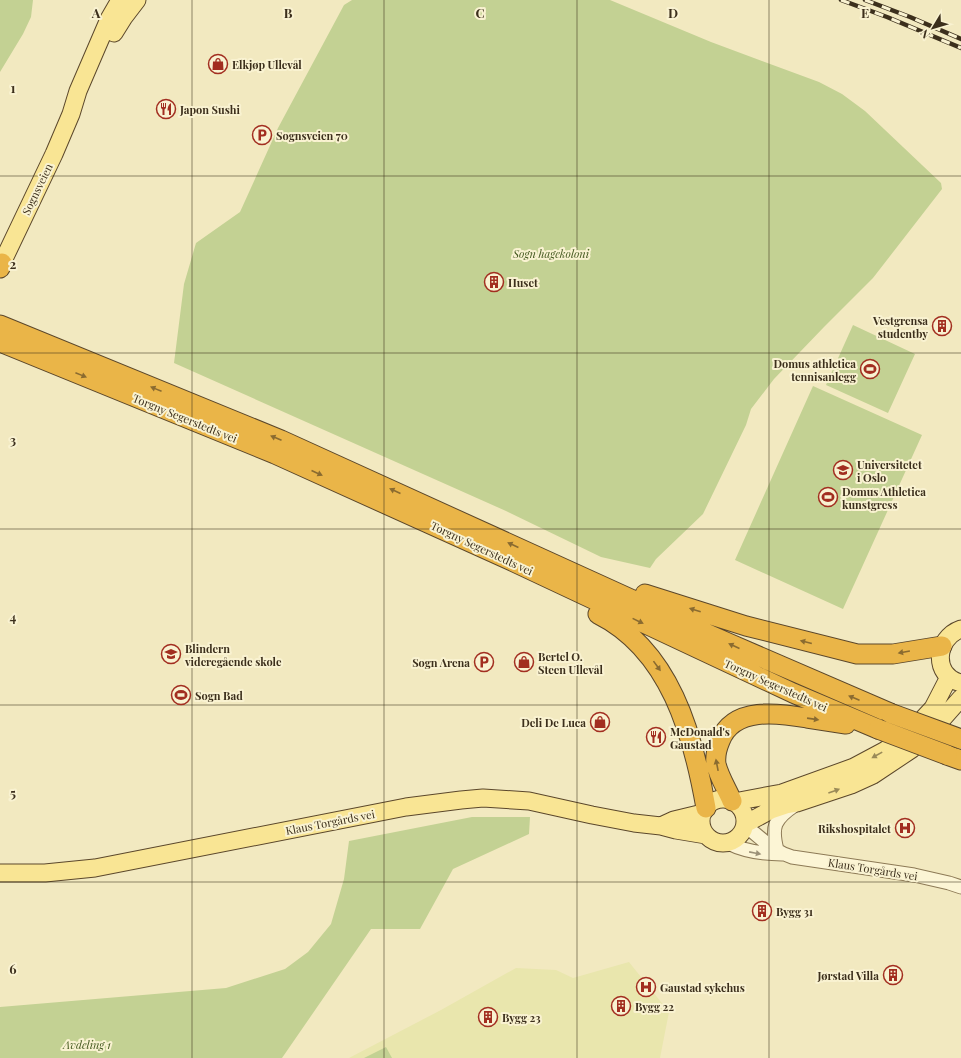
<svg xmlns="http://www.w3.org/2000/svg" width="961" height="1058" viewBox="0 0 961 1058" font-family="'Playfair Display',serif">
	<rect width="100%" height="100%" fill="#f2e9c0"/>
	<path fill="#e9e6ad" d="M629,962l40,50 -9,46h-311l92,-48 75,-42 40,2 17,8z"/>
	<path fill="#c3d193" d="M0,0h33l-2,17 -8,17 -23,38z
		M352,0h258l101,42 108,40 23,12 23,17 76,72 1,6 -69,89 -49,49 -50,52 -23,30 -5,16 -43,89 -47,45 -6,9 -49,-11 -95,-46 -332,-148 10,-79 12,-41 44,-31 38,-84 66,-123z
		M853,325l62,29 -27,59 -62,-28z
		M813,386l109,49 -79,174 -108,-49z
		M472,817h58l-1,17 -76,35 -33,60h-49l-89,129h-282v-51l226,-19 59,-19 23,-17 23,-28 13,-45 5,-38z
		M386,1047l6,11h-28z"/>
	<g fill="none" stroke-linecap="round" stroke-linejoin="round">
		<defs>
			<path id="minor" d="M745,826c17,12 27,25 47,31l122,18 35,8 12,4
				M728,843c18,9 35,11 54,11
				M777,850c-6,-23 -3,-31 18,-45"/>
			<path id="major" d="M114,33l10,-16 13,-17
				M2,263l52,-109 17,-40 7,-23 31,-72 11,-19
				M961,629c-26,9 -29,47 0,54
				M701 821a22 22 0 1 1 44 0a22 22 0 1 1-44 0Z
				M734,802l48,-9 72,-26 30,-16 18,-12 16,-15 15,-16 16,-31
				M745,824l26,-14 15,-5 11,-2 54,-18 22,-10 39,-26 18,-16 31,-35
				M661,826l13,-6 29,-7
				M0,873h45l50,-5 311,-61 55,-7 22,-2 46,3 63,14 42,8 27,3 15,4 30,5"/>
			<path id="highway" d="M0,268l2,-5
				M0,325l281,115 431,196 178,77
				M0,342l275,112 239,108 279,131 85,36
				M645,594l101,32 111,28h36l49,-8
				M598,614c72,36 95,120 108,194
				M947,755l14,5
				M732,801c-5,-12 -13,-24 -16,-37 -1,-8 1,-16 4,-23 13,-35 59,-28 87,-23 13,2 26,4 39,6"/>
		</defs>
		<use href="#minor" stroke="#8d7a56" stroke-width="15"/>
		<use href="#major" stroke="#5b472b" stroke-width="19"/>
		<use href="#highway" stroke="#5b472b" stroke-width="21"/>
		<use href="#minor" stroke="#fcf5d5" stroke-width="13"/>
		<use href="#major" stroke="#f9e594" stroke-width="17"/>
		<use href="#highway" stroke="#eab548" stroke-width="19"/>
		<defs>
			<path id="rail" d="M841,0l46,17 74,31
				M865,0l45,17 51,22"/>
		</defs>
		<use href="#rail" stroke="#3c2f1c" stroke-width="4.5"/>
		<use href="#rail" stroke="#f9f2d1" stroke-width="3" stroke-dasharray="9" stroke-linecap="butt"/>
		<defs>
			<path id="highway-bridge" d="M890,713l71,26
				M878,729l69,26"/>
		</defs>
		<use href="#highway-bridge" stroke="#5b472b" stroke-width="21" stroke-linecap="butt"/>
		<use href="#highway-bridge" stroke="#eab548" stroke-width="19"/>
	</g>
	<defs><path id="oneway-solid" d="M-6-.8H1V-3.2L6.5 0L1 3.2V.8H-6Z"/></defs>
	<g fill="#8a6b30">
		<use href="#oneway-solid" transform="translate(81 375) rotate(22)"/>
		<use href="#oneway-solid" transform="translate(156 389) rotate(-158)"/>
		<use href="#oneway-solid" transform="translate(276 438) rotate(-157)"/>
		<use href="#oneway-solid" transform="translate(317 473) rotate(24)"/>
		<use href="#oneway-solid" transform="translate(395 491) rotate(-156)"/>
		<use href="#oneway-solid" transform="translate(513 545) rotate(-155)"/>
		<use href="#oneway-solid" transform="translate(695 610) rotate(-162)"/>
		<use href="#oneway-solid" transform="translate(638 621) rotate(26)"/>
		<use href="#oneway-solid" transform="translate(806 642) rotate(-166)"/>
		<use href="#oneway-solid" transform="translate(734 646) rotate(-156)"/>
		<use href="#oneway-solid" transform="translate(904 652) rotate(170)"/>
		<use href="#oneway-solid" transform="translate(657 666) rotate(54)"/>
		<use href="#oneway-solid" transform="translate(854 698) rotate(-157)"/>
		<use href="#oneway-solid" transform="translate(813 719) rotate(8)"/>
		<use href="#oneway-solid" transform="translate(717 765) rotate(-101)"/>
	</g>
	<g fill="#9a8a58">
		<use href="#oneway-solid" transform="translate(877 755) rotate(151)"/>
		<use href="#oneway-solid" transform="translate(834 791) rotate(-20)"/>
	</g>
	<use fill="#9c9278" href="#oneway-solid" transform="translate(755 853) rotate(11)"/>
	<path fill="none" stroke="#3c2f1c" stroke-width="1" stroke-opacity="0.55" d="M192,0v1058M384,0v1058M577,0v1058M769,0v1058M0,176h961M0,353h961M0,529h961M0,705h961M0,882h961"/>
	<defs>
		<symbol id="shop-ring" viewBox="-11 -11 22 22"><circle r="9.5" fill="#f9f2d1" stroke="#a22e20" stroke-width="1.5"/><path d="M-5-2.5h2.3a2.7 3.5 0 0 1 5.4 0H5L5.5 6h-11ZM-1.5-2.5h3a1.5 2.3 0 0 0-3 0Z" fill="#a22e20"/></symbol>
		<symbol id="restaurant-ring" viewBox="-11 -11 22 22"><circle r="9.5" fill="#f9f2d1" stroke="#a22e20" stroke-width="1.5"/><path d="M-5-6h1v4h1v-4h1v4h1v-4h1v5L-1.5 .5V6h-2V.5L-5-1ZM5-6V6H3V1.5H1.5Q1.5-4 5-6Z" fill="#a22e20"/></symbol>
		<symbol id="parking-ring" viewBox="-11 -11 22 22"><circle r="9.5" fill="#f9f2d1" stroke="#a22e20" stroke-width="1.5"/><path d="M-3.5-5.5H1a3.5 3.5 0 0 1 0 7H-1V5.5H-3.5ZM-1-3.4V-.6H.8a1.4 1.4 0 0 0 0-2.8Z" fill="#a22e20"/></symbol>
		<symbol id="building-ring" viewBox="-11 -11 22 22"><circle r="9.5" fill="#f9f2d1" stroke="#a22e20" stroke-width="1.5"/><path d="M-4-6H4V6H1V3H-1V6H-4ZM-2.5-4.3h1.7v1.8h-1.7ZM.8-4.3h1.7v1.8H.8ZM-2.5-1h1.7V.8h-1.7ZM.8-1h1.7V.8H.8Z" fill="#a22e20"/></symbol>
		<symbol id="stadium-ring" viewBox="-11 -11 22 22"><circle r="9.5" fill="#f9f2d1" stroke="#a22e20" stroke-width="1.5"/><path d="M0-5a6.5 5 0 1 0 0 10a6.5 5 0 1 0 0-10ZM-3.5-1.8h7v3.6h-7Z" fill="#a22e20"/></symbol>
		<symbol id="university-ring" viewBox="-11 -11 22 22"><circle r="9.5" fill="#f9f2d1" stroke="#a22e20" stroke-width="1.5"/><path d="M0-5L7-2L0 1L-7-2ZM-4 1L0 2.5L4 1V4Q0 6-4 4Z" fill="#a22e20"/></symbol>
		<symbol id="school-ring" viewBox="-11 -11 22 22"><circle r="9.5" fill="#f9f2d1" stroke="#a22e20" stroke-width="1.5"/><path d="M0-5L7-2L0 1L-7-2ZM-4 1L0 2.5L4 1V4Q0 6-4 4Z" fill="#a22e20"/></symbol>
		<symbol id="hospital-ring" viewBox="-11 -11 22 22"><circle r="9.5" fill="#f9f2d1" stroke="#a22e20" stroke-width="1.5"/><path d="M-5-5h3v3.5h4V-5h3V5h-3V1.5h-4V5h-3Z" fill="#a22e20"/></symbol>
	</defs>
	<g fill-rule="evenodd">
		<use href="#shop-ring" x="207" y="53" width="22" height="22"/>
		<use href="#restaurant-ring" x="155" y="98" width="22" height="22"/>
		<use href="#parking-ring" x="251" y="124" width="22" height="22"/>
		<use href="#building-ring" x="483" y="271" width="22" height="22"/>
		<use href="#building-ring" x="931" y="315" width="22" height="22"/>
		<use href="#stadium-ring" x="859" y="358" width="22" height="22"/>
		<use href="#university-ring" x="832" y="459" width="22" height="22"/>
		<use href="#stadium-ring" x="817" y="486" width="22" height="22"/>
		<use href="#school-ring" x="160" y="643" width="22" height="22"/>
		<use href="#parking-ring" x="473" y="651" width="22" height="22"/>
		<use href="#shop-ring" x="513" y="651" width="22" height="22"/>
		<use href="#stadium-ring" x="170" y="684" width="22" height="22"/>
		<use href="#shop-ring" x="589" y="711" width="22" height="22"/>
		<use href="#restaurant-ring" x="645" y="726" width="22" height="22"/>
		<use href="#hospital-ring" x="894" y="817" width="22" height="22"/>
		<use href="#building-ring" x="751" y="900" width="22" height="22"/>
		<use href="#building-ring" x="882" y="964" width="22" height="22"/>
		<use href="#hospital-ring" x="635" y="976" width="22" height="22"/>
		<use href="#building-ring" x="610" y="995" width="22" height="22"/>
		<use href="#building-ring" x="477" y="1006" width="22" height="22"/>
	</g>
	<g text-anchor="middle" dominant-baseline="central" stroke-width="4" stroke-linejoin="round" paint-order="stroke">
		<g font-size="11" font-weight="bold" fill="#3c2f1c" stroke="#f9f2d1" text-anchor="start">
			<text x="232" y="64">Elkjøp Ullevål</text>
			<text x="180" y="109">Japon Sushi</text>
			<text x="276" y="135">Sognsveien 70</text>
			<text x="508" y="282">Huset</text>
			<text x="928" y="320" text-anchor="end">Vestgrensa<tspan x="928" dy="13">studentby</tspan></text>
			<text x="856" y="363" text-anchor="end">Domus athletica<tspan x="856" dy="13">tennisanlegg</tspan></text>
			<text x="857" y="464">Universitetet<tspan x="857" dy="13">i Oslo</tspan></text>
			<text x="842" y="491">Domus Athletica<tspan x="842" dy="13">kunstgress</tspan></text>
			<text x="185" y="648">Blindern<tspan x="185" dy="13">videregående skole</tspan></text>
			<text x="538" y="656">Bertel O.<tspan x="538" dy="13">Steen Ullevål</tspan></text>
			<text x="470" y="662" text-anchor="end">Sogn Arena</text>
			<text x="195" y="695">Sogn Bad</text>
			<text x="586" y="722" text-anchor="end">Deli De Luca</text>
			<text x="670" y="731">McDonald's<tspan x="670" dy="13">Gaustad</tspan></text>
			<text x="891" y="828" text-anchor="end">Rikshospitalet</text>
			<text x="776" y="911">Bygg 31</text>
			<text x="879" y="975" text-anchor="end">Jørstad Villa</text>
			<text x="660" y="987">Gaustad sykehus</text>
			<text x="635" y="1006">Bygg 22</text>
			<text x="502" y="1017">Bygg 23</text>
		</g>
		<g font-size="11" fill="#3c2f1c" stroke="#f9f2d1">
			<text transform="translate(37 189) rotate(-64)">Sognsveien</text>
			<text transform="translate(185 418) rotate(22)">Torgny Segerstedts vei</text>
			<text transform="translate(482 548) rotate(25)">Torgny Segerstedts vei</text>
			<text transform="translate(776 685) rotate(24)">Torgny Segerstedts vei</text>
			<text transform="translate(330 822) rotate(-11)">Klaus Torgårds vei</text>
			<text transform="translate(873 869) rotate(9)">Klaus Torgårds vei</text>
		</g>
		<g font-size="11" font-style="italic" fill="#455a20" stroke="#f9f2d1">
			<text x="551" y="253">Sogn hagekoloni</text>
			<text x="87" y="1044">Avdeling 1</text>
		</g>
	</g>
	<g font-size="13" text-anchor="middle" font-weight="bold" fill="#3c2f1c" stroke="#f9f2d1" stroke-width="4" stroke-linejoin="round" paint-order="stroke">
		<text x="96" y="18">A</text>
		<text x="288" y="18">B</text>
		<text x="480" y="18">C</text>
		<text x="673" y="18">D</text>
		<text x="865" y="18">E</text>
		<text x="13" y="93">1</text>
		<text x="13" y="269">2</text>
		<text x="13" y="445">3</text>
		<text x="13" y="622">4</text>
		<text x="13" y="798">5</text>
		<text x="13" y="974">6</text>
	</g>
	<g transform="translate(933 28) rotate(232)" stroke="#f9f2d1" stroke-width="3" paint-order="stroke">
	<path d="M0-3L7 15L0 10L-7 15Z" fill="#3c2f1c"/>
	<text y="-6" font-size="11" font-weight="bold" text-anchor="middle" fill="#3c2f1c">N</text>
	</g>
</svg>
